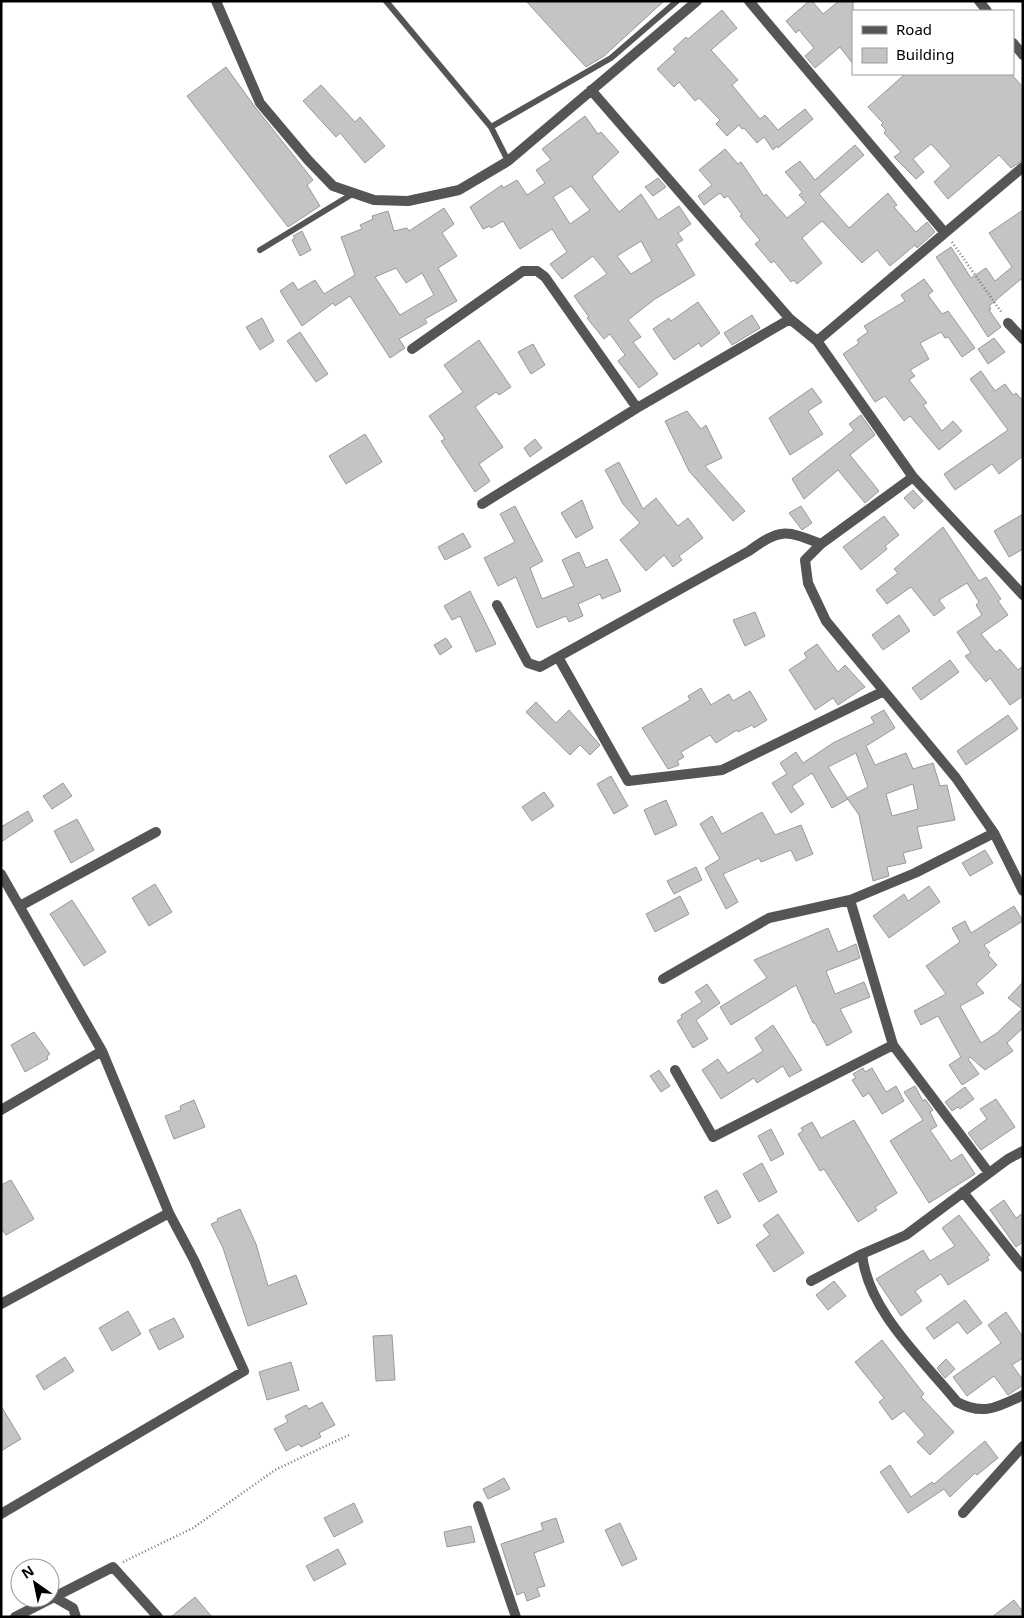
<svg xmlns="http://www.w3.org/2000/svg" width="1024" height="1618" viewBox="0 0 1024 1618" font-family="'Noto Sans',sans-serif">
	<rect width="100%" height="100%" fill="#fff"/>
	<path fill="#c4c4c4" stroke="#999" fill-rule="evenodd" d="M526,1h138l-60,55 -18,11z
		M809,1h3l11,13 16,-13h14v63l-13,-17 -25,21 -10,-12 9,-8 -15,-18 -3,3 -10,-12z
		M722,10l15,18 -26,22 27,30 -6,5 28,34 5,-4 13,15 27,-21 8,10 -35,29 -1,-2 -4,4 -9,-13 -7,6 -13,-15 -2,1 -3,-4 -12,11 -11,-12 4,-4 -21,-22 -4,3 -16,-19 -5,5 -17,-18 19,-17 -3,-3 13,-12 2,2z
		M226,67l29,40 58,73 -6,5 13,21 -32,21 -101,-131z
		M905,74h106l12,13v73l-12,8 -12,-13 -51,44 -14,-17 17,-16 -20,-22 -18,15 11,13 -8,7 -22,-22 7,-5 -17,-19 2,-3 -5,-5 2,-2 -15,-16z
		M321,85l34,37 5,-5 25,29 -20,17 -25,-30 -4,4 -33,-36z
		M585,116l13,18 3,-2 18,20 -27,25 27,35 22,-18 17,26 21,-14 12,18 -13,9 5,7 -7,4 19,31 -40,24 -27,21 13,17 -8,5 25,32 -19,14 -21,-27 7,-6 -15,-21 -6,5 -17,-21 2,-1 -15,-21 33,-22 -14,-18 -31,23 -12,-15 17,-12 -15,-23 -32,20 -17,-28 -12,7 -1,-2 -7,3 -13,-22 32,-22 1,3 14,-8 10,15 18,-12 -9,-13 15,-10 -9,-11zM571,186l19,24 -20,14 -17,-27zM641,241l11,20 -21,13 -14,-18z
		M855,145l9,10 -45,39 30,34 39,-35 9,12 -3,2 22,25 11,-10 8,10 -18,16 -2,-3 -25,21 -13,-16 -15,13 -40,-42 -20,17 20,25 -25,21 -3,-4 -3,2 -17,-21 -3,2 -16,-19 5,-4 -20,-24 2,-1 -14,-19 -4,2 -4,-5 -16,12 -6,-9 14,-11 -13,-15 26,-21 13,15 3,-2 23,34 2,-2 21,24 19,-15 -7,-8 3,-3 -17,-20 15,-11 15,19z
		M658,178l8,9 -13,9 -8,-9z
		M444,208l10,16 -12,9 15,23 -19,12 19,33 -32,18 2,4 -28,16 6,9 -15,10 -40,-62 -15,10 -2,-3 -31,23 -22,-35 13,-9 5,8 17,-10 9,14 31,-19 -14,-38 21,-8 -2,-4 13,-6 -1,-3 16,-5 6,20 13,-3 2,3zM396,268l10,15 16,-10 12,22 -34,20 -25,-38z
		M1023,210v72l-2,-3 -32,27 2,3 -2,1 12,17 -13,10 -52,-80 15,-10 20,31 15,-10 9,13 17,-14 -23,-34z
		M302,231l9,19 -11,6 -8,-16 3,-2 -2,-2z
		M924,279l9,12 -5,4 14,19 6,-3 27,37 -13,9 -14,-20 -3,1 -4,-6 -21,11 9,16 -19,11 5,6 -6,4 18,23 -4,2 19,26 11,-10 9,10 -23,19 -29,-34 -6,5 -19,-25 -10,6 -32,-48 16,-11 -2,-3 11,-8 -4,-6 41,-25 -4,-6z
		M698,302l22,31 -19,14 -2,-4 -25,17 -21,-31 16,-11 2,3z
		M752,315l8,13 -28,17 -8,-12z
		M262,318l12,23 -14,9 -14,-23z
		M300,332l28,42 -12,8 -29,-41z
		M994,338l11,14 -17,12 -10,-15z
		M479,340l32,47 -12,8 -3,-3 -21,15 28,40 -24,17 11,17 -15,11 -34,-51 4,-2 -16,-23 34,-24 -19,-27z
		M533,344l12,21 -14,9 -13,-22z
		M981,371l14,20 10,-7 8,11 3,-2 7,8v55l-24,18 -7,-10 -37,26 -11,-16 64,-44 -38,-51z
		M812,388l10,14 -14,9 15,23 -33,21 -21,-37z
		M687,411l14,18 5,-4 16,33 -17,8 40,45 -12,10 -44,-50 -24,-50z
		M861,415l14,20 -25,20 29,36 -14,12 -27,-33 -34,29 -12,-20 62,-49 -5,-6z
		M365,434l17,28 -36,22 -17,-28z
		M535,439l7,9 -12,9 -6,-9z
		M619,462l24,47 13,-11 22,28 10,-8 15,20 -24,18 3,4 -9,7 -9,-12 -18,16 -26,-31 20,-17 -17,-19 -18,-34z
		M913,490l10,11 -9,8 -10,-11z
		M582,500l11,28 -17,10 -15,-25z
		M515,506l28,55 -13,7 12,31 32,-13 -12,-26 17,-8 7,16 21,-9 14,32 -19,8 -2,-5 -22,10 5,12 -14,6 -3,-6 -29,12 -21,-51 -18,9 -14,-28 31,-16 -15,-28z
		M801,506l11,17 -10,7 -13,-17z
		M1023,514v35l-14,8 -15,-26z
		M884,516l15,19 -14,11 2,3 -26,21 -18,-23z
		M943,527l36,54 7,-4 15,22 -3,2 10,14 -27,19 15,18 4,-3 18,21 5,-4v30l-13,9 -20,-27 -4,4 -21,-26 6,-3 -14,-21 25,-17 -6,-10 3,-3 -12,-19 -28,17 6,8 -11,8 -23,-29 -24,17 -11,-14 22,-17 -4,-4z
		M463,533l8,14 -26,13 -7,-13z
		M470,591l26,53 -20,8 -16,-36 -8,4 -8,-14z
		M755,612l10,24 -20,10 -12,-26z
		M899,615l11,16 -27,19 -11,-15z
		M446,638l6,9 -12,8 -6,-10z
		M817,644l21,28 7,-7 20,22 -27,18 -5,-7 -18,12 -26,-40 18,-12 -3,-5z
		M950,660l9,12 -38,28 -9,-12z
		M701,688l10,17 18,-11 4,7 17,-10 17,29 -13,8 -2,-3 -14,7 -1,-2 -21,13 -6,-8 -29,17 3,5 -7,4 2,4 -11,4 -26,-41 48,-28 -2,-4z
		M536,702l20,21 13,-13 31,35 -10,10 -10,-10 -10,10 -44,-43z
		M884,710l11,18 -29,18 9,19 31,-12 7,16 20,-6 7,23 7,-1 8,35 -38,7 5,21 -19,5 3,10 -19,4 2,9 -16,5 -14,-66 -12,-17 21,-11 -12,-34 -28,14 20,32 -16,9 -20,-35 -20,13 12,18 -13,9 -19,-30 15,-9 -7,-11 16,-11 7,11 30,-20 41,-20 -3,-6zM913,784l5,25 -26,7 -6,-22z
		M1008,715l10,14 -52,36 -9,-14z
		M611,776l17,30 -14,8 -17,-30z
		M63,783l9,13 -20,13 -9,-13z
		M544,792l10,14 -22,15 -10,-14z
		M666,800l11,25 -22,10 -11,-25z
		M28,811l5,10 -32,21v-15z
		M762,812l13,23 26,-10 12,29 -17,7 -5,-11 -30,12 -2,-4 -36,16 15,28 -12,7 -21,-41 15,-9 -20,-35 12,-8 10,18z
		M77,819l17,31 -23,13 -17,-32z
		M985,850l8,13 -23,13 -8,-13z
		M696,867l6,13 -28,14 -7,-13z
		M155,884l17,28 -23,14 -17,-28z
		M929,886l11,16 -51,36 -16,-22 31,-22 4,7z
		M680,896l9,18 -34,18 -9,-18z
		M72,900l34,52 -22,14 -34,-52z
		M1014,906l9,15 -39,24 6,8 -2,2 9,10 -21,19 8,9 -24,13 21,37 16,-10 25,-24 -14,-11 15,-16v46l-16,15 6,8 -28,19 -15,-13 -2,2 11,15 -17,11 -13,-20 12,-8 -23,-41 -17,9 -7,-14 32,-17 -20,-28 34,-24 -8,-14 13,-7 6,12z
		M828,928l10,24 18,-8 4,14 -34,13 9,23 29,-12 6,15 -30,12 12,23 -25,14 -12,-23h-2l-17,-38 -65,40 -11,-18 47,-29 -13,-18z
		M707,984l13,19 -24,17 12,19 -15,9 -16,-27 5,-3 -1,-3 21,-13 -7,-10z
		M773,1025l29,45 -13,7 -6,-11 -26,17 -3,-5 -33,21 -19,-29 16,-11 10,14 35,-22 -8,-13z
		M34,1032l16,22 -3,2 1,3 -23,13 -14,-27z
		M863,1068l2,4 7,-4 14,24 10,-6 8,15 -22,13 -13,-21 -6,4 -11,-17 4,-2 -3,-4z
		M659,1070l11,16 -9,6 -11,-16z
		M915,1086l8,15 2,-2 8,11 -3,2 7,14 -7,4 21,31 11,-7 13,20 -46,29 -39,-62 33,-21 -19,-28z
		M965,1087l9,12 -14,10 -2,-2 -6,4 -7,-9z
		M996,1099l19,28 -34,23 -13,-17 19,-14 -7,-10z
		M194,1100l11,27 -31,12 -9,-23 16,-6 -1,-4z
		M854,1120l43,73 -22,14 2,3 -19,12 -34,-53 -4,2 -22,-37 5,-3 -2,-3 11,-6 9,16z
		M771,1129l13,25 -13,7 -13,-25z
		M762,1163l15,29 -18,10 -16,-28z
		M11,1180l23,39 -28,16 -5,-7v-43z
		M717,1190l14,27 -13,7 -14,-27z
		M1004,1200l12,18 7,-5v29l-7,5 -26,-37z
		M240,1209l16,35 12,42 28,-11 11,29 -59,22 -25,-78 -12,-24 7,-3 -1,-2z
		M778,1214l26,39 -30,19 -18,-27 14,-10 -7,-10z
		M959,1215l31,40 -3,2 2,3 -41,25 -7,-11 -26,17 7,10 -21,15 -25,-37 47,-29 7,11 25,-15 -13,-18z
		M834,1281l12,15 -18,14 -12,-15z
		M965,1300l17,23 -15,11 -9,-12 -24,17 -8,-11z
		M128,1311l13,23 -29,17 -13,-23z
		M1006,1312l17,25v21l-11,7 11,15v5l-15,10 -14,-19 -27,20 -14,-19 48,-34 -13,-18z
		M174,1318l10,19 -25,13 -10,-20z
		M392,1335l3,45 -19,1 -3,-45z
		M882,1340l42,54 -3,3 33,35 -24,23 -13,-13 8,-7 -21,-24 -12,9 -13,-18 5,-4 -29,-36z
		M65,1357l9,14 -30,19 -8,-14z
		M946,1359l9,10 -10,9 -8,-10z
		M291,1362l8,28 -32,10 -8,-28z
		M322,1402l13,23 -16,8 2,4 -20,10 -2,-3 -13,7 -12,-22 14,-7 -3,-6 21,-11 3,4z
		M1,1406l20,33 -20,12z
		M985,1441l13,17 -21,17 -2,-2 -25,24 -6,-8 -36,24 -28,-41 10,-7 21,32 21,-15 2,2z
		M504,1478l6,11 -22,10 -5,-10z
		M354,1503l9,19 -29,15 -10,-19z
		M556,1518l8,24 -30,11 11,33 -8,2 3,8 -13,5 -3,-9 -7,3 -16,-51 42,-14 -2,-7z
		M620,1523l17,36 -15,7 -17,-36z
		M471,1526l4,16 -28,5 -3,-15z
		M338,1549l8,15 -32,17 -8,-15z
		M195,1597l17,20h-41z
		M1014,1600l9,12v5h-31z"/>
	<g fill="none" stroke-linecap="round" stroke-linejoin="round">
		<path stroke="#777" stroke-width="2.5" stroke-dasharray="1 2.5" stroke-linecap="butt" d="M952,242l50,71
			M123,1562l70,-34 82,-58 76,-36"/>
		<path stroke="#555" stroke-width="6" d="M386,1l105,126 17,34
			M491,127l120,-69 66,-57
			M260,250l94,-57"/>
		<path stroke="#555" stroke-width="10" d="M216,1l44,102 48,57 25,26 41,14 34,1 51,-11 49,-29 189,-160
			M749,1l196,232
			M979,1l8,10
			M1013,43l10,12
			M591,90l199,229 27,22 96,136 110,118
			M1008,323l15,16
			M817,341l206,-174
			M412,349l111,-78h14l8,6 92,131
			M913,477l-92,67 -16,16 3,23 18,38 130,157 38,55 29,58
			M482,504l155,-96 153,-89
			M497,605l31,58 12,4 209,-116c32,-23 36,-21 72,-7
			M558,657l70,124 94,-11 162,-79
			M1,874l101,177 67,162 25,47 50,111 -243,143
			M850,900l43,145 96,128
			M20,906l136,-74
			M663,979l106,-61 81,-18 65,-27 79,-40
			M675,1070l38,67 180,-92
			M1,1110l101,-59
			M963,1192l60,75
			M862,1254c6,57 60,105 95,148 26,14 41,5 66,-7
			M811,1281l51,-27 44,-19 102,-76 15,-8
			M1,1304l168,-91
			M478,1506l38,111
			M963,1513l60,-67
			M54,1597l19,11 3,9
			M15,1617l98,-50 45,50"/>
	</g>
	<rect width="1024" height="1618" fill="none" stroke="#000000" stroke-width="5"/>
	<rect x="852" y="10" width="162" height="65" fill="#ffffff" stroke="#999999"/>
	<rect x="862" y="26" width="25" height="8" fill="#555555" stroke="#999999"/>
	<text x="896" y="35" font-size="15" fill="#000000">Road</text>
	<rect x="862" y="48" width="25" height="15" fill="#c4c4c4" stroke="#999999"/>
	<text x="896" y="60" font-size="15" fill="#000000">Building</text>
	<g transform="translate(35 1583) rotate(327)"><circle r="24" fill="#ffffff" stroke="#999999"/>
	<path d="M0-4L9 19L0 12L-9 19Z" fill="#000000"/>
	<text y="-8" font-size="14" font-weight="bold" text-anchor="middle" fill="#000000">N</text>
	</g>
</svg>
